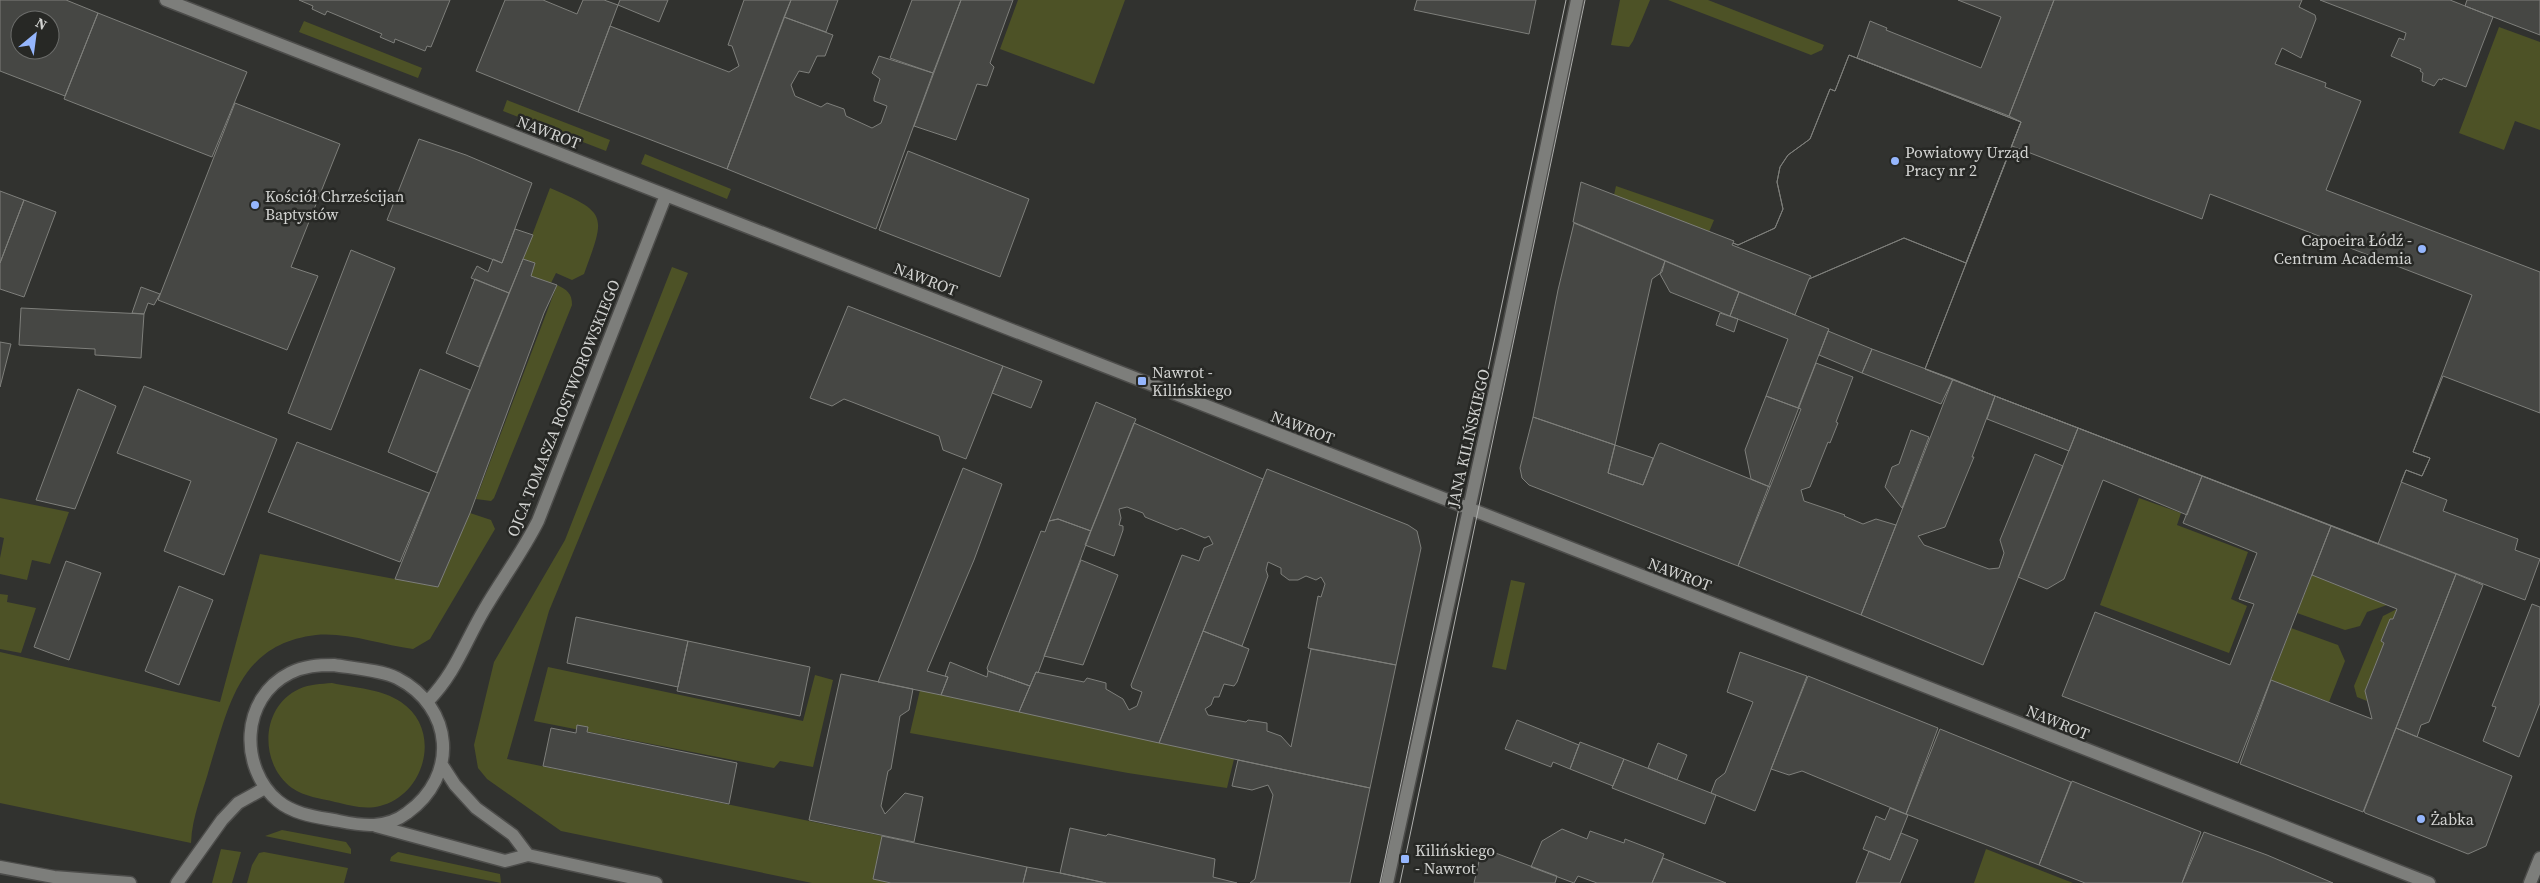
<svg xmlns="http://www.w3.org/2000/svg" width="2540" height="883" viewBox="0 0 2540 883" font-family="'Source Serif 4',serif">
	<rect width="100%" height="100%" fill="#31322f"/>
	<path fill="#4d5226" d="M1018,0h107l-31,84 -94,-35z
		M1620,0h30l-17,41 -4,6 -18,-2z
		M1668,0h40l116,45 -2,5 -11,5z
		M304,21l118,47 -4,10 -119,-46z
		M2499,27l41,15v88l-25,-9 -11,29 -45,-17z
		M507,100l103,40 -4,11 -103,-40z
		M645,154l86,35 -4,10 -86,-35z
		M1616,186l98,34 -5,12 -95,-37z
		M550,188c59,25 55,28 34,86l-12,6 -16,-7 -5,10 -20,-7 4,-13 -12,-4z
		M672,267l16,6 -139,338 -42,148 375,77 -9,43 18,4h-79l-251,-52 -74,-52 -9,-11 -4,-23 20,-83 71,-122z
		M557,285c10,5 15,8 15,20l-78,193 -3,3 -15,-2z
		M0,498l69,14 -19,52 -18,-4 -5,20 -27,-6v-16l4,-20 -4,-1z
		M2139,498l42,15 -4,12 71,27 -17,47 16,7 -18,47 -129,-48z
		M470,513l21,7 4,9 -65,110 -17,10c-31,-4 -66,-17 -97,-14 -77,9 -87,71 -106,131 -7,26 -18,50 -19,77l-191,-40v-151l220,50 40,-148 178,33z
		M2312,575l75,30 -20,7 -7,14 -15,4 -48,-17z
		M1511,580l14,3 -19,87 -14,-3z
		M0,594l8,1 -1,7 29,6 -15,45 -21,-4z
		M2397,609l-4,10h-3l-9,22 3,2 -19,48 2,10 -10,-4 -3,-11 29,-70z
		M2291,628l47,17 7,16 -16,41 -58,-22z
		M548,667l255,54 12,-46 18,5 -20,87 -33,-6 -6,7 -240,-47z
		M332,683c23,5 50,6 69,19 42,28 24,93 -21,104 -16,4 -31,-1 -45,-4 -15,-4 -30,-5 -43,-14 -33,-24 -32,-81 7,-99 11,-5 22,-5 33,-6z
		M920,690l314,69 -7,29 -99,-15 -218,-40z
		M282,830l64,12 5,7v5l-86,-18z
		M221,849l20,3 -9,31h-20z
		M1986,849l87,34h-99z
		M264,852l84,16 -4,15h-97l5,-18 7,-12z
		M398,852l102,22 1,9 -111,-22 1,-4z"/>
	<path fill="#464744" stroke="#7e7f7b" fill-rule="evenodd" d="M0,0h66l32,13 -33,83 -65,-25zM20,20h30v30h-30z
		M299,0h151l-19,47 -4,-1 -2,5 -30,-12 -1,4 -14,-6 2,-3 -55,-23 -2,4 -13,-6 1,-3z
		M505,0h38l34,14 6,-14h21l14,5 -40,107 -102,-41z
		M620,0h48l-9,22 -41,-17z
		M744,0h47l-64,169 -149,-57 32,-86 119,46 10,-6 -7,-20 -4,-1z
		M791,0h47l-12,32 -42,-15z
		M912,0h49l-28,73 -43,-15z
		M961,0h52l-23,63 4,4 -7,19 -10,-2 -21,56 -42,-14z
		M1417,0h119l-7,34 -115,-24z
		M1958,0h96l-45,116 -152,-58 13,-37 17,7 -1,2 95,38 20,-51z
		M2054,0h248l-3,7 16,8 1,4 -15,39 -19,-10 -7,16 51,19 -1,4 36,14 -35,89 214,82v141l-97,-37 -30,76 17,6 -8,18 -16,-6 -5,12 46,18 -4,11 75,28 -3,11 25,9 -15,41 -600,-231 96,-247 -12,-6z
		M2320,0h130l43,17 -27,70 -23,-9 -1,2 -3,-1 -5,7 -12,-5 1,-8 -3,-2 1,-2 -30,-13 8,-18 5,2 2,-7z
		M2467,0h73v35l-75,-29z
		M98,13l149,59 -35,85 -148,-58z
		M784,17l49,18 -8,21h-8l-8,17 -10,-2 -8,14 4,11 26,11 6,-4 17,6 2,7 26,12 9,-5 6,-17 -13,-5v-3l6,-19 -8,-6 7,-17 54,17 -57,156 -149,-60z
		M1849,55l172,67 -55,141 -62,-25 -95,41 2,-3 -79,-31 1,-2 5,2 37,-17 8,-19 -6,-27 3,-15 8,-12 22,-16 20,-50 5,2z
		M1849,55l172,67 -55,141 -62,-25 -95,41 -14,36 -222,-93 8,-40 153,59 -1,2 5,2 37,-17 8,-19 -6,-27 3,-15 8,-12 22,-16 20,-50 5,2z
		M235,103l105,41 -49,123 27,9 -31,74 -129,-50z
		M419,139l47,16 66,28 -30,80 -115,-43z
		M2012,146l190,73 8,-25 262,101 -59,157 17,6 -8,18 -16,-6 -28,74 -453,-175z
		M908,151l121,48 -29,78 -121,-47z
		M0,191l24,9 -24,63z
		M24,200l32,12 -32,85 -24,-8v-26z
		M1574,223l91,38 -3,11 -10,7 -37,166 -82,-28 25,-127z
		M515,229l18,6 -24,58 -38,-15 6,-12 11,6 5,-13 9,4z
		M351,250l44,18 -64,162 -43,-17z
		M523,259l12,4 -4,13 26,9 -13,28 -74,200 -32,74 -43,-8z
		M1665,261l74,31 -9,24 -60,-24 -10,-18z
		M475,279l34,14 -30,74 -33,-14z
		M141,287l19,7 -6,11 -6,-2 -4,11 -12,-1z
		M1739,292l90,37 -31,79 -32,-12 22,-57 -58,-23z
		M848,306l155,60 -37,93 -23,-9 -4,-14 -87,-34 -8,-3 -12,7 -22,-8z
		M21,308l123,6 -3,44 -46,-3v-6l-76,-4z
		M1720,313l18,6 -4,13 -18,-7z
		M1828,331l44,18 -10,24 -43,-18z
		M0,342l11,2 -11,43z
		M1872,349l81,30 -12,25 -79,-31z
		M1816,363l37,14 -17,45 2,1 -8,20 -2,-1 -18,45 -9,3 3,11 41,14 -1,1 19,8 13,-5 20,6 -35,90 -123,-49z
		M1003,366l39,15 -11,27 -39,-15z
		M420,369l50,21 -33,83 -49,-21z
		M1953,379l42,17 -23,61h2l-29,70 -27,9 6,9 65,24 10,-1 5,-15 -4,-13 35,-86 28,12 -80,199 -122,-50z
		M144,386l133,53 -53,136 -60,-24 27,-70 -74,-28z
		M78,389l38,17 -41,103 -39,-9z
		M1766,396l35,13 -31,78 -19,-8 -6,-29z
		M1995,396l83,32 -9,23 -82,-32z
		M1096,402l40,17 -45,112 -33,-12 -9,2z
		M1533,417l82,28 -7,28 35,12 16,-41 2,-1 109,44 -32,79 -209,-81 -7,-7 -2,-10z
		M1134,423l129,56 -104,264 -140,-31 17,-40 48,10 3,-4 19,5v6l17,10 6,11 8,-4 5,-14 -10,-4 -1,-3 51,-130 17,6 5,-13 9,-4 -4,-8 -4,2 -24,-10 -4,2 -32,-13 -2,-4 -16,-6 -8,2 2,9 -2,7 4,1v4l-9,26 -29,-11z
		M2078,428l124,48 -15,39 -84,-35 -39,99 -17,10 -29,-12z
		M1911,430l18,7 -27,71 -17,-21 7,-20 7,-3z
		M297,442l132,51 -29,69 -132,-50z
		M1615,445l38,13 -10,27 -35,-12z
		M963,468l39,16 -28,76 -47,111 21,6 -7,18 -63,-13z
		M1267,469l141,56 9,6 4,17 -25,117 -88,-17 10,-52 3,1 4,-13 -4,-7 -5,3 -10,-4 -8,4h-9l-8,-6v-6l-13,-6 -2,8 2,6 -26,70 -39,-15z
		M2202,476l129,50 -93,237 -176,-67 33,-84 135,53 24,-61 -15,-5 18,-46 -74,-30z
		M1058,519l33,12 -53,142 -2,-1 -6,14 -42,-15 -1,-3 54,-137 4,1 4,-11z
		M2331,526l125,48 -93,238 -123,-48 31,-84 101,39 -7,-28 19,-48 -3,-2 9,-22h3l4,-10 -85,-34z
		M1081,560l37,15 -35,90 -39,-9z
		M66,561l35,12 -32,87 -35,-13z
		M2456,574l27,11 -54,137 -8,3 -4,12 -21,-9z
		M179,586l34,14 -34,85 -34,-14z
		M2532,604l8,3v96l-21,54 -36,-16 13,-34 -4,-1z
		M576,617l112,24 -10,46 -111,-24z
		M1203,631l46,18 -12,33 -3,4 -10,-2 -5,13h-5l-3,8 -6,4 3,6 38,7 2,-2 19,3v8l14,5 10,11 20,-98 85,16 -26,123 -211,-45z
		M688,641l122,26 -10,49 -123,-25z
		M1740,652l67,24 -52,135 -44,-18 5,-13 9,-7 28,-71 -26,-10z
		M950,662l37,15 1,-6 42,15 -11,26 -78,-17 7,-18 -3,-1z
		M841,674l72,15 -4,21 -9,6 -9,53 -3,2 -7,35 4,8 20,-21 18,4 -9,45 -105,-22z
		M1808,676l130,52 -32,86 -104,-43 -13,4 -18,-6z
		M1517,720l62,25 -9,24 -17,-7 -2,5 -46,-18z
		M577,725l11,2 -1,5 150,31 -8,41 -186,-38 8,-38 25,5z
		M2396,728l116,48 -26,70 -18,8 -103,-41 -1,-2z
		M1940,729l131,53 -32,83 -133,-51z
		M1580,742l44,17 -11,27 -43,-17z
		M1658,743l29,12 -10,25 -29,-12z
		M1624,759l92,36 -11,29 -93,-36z
		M1238,760l132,28 -20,95h-100l5,-4 18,-84 -5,-10 -16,5 -20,-4z
		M2072,781l129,51 -19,51h-97l-46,-18z
		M1890,808l18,7 -18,45 -27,-11 13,-33 9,4z
		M1070,828l36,8 2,-2 107,25 -2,18 24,6h-131l-46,-10z
		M1562,829l25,10 3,-8 34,12 1,-4 39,15 -12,29h-55l-19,-7 -4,7 -43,-16 11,-26z
		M2204,832l63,23 66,28h-151z
		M1901,833l17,7 -18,43h-44l13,-32 21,9z
		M882,836l145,31 -4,16h-132l-18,-4z
		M1482,848l75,28 -2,7h-81z
		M1663,858l63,25h-74z
		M1027,867l33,6 46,10h-83z"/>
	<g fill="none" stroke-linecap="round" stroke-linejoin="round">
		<defs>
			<path id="minor" d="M166,0l2263,883
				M334,665c18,3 47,5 63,13 57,29 62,98 10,135 -21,16 -44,13 -68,8 -21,-4 -44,-6 -61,-20 -39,-33 -38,-103 12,-128 14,-7 28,-8 44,-8z
				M428,701c28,-29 36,-57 56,-91 18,-31 38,-57 54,-89l128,-326
				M442,765l13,20 21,23 37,27 15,20
				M376,826l129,35 23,-6 128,28
				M0,867l54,10 76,6
				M177,883l45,-63 16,-17 27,-15
				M1387,883l121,-552 69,-331
				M2530,883l10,-25"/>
		</defs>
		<use href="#minor" stroke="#4d4d4b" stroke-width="15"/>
		<use href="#minor" stroke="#7d7e7b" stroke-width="12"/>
		<path stroke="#aeafad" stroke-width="1" d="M1380,883l186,-883
			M1400,883l185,-883"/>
	</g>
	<g fill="#95b6fd" stroke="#272825" stroke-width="2">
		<circle cx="1895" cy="161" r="5"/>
		<circle cx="255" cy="205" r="5"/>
		<circle cx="2422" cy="249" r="5"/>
		<rect x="1137" y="376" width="10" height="10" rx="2.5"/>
		<circle cx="2421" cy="819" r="5"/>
		<rect x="1400" y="854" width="10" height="10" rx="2.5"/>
	</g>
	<g text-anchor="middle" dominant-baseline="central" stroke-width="5" stroke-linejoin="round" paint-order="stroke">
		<g font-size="16" fill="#d2d3d1" stroke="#272825">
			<text transform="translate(549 132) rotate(21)">NAWROT</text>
			<text transform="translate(926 279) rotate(21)">NAWROT</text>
			<text transform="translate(563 408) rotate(-68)">OJCA TOMASZA ROSTWOROWSKIEGO</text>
			<text transform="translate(1303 427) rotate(21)">NAWROT</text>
			<text transform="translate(1468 438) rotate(-77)">JANA KILIŃSKIEGO</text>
			<text transform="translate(1680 574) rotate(21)">NAWROT</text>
			<text transform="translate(2058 722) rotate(22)">NAWROT</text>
		</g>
		<g font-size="16" fill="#d2d3d1" stroke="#272825" text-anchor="start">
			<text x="1905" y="152">Powiatowy Urząd<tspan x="1905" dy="18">Pracy nr 2</tspan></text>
			<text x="265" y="196">Kościół Chrześcijan<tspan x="265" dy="18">Baptystów</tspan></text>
			<text x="2412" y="240" text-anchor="end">Capoeira Łódź -<tspan x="2412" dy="18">Centrum Academia</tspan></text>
			<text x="1152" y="372">Nawrot -<tspan x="1152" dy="18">Kilińskiego</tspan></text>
			<text x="2431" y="819">Żabka</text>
			<text x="1415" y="850">Kilińskiego<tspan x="1415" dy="18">- Nawrot</tspan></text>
		</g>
	</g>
	<g transform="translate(35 35) rotate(29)"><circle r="24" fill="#272825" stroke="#6b6c6a"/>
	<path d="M0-4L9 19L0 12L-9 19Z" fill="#95b6fd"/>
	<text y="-8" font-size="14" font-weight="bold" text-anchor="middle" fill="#d2d3d1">N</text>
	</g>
</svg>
